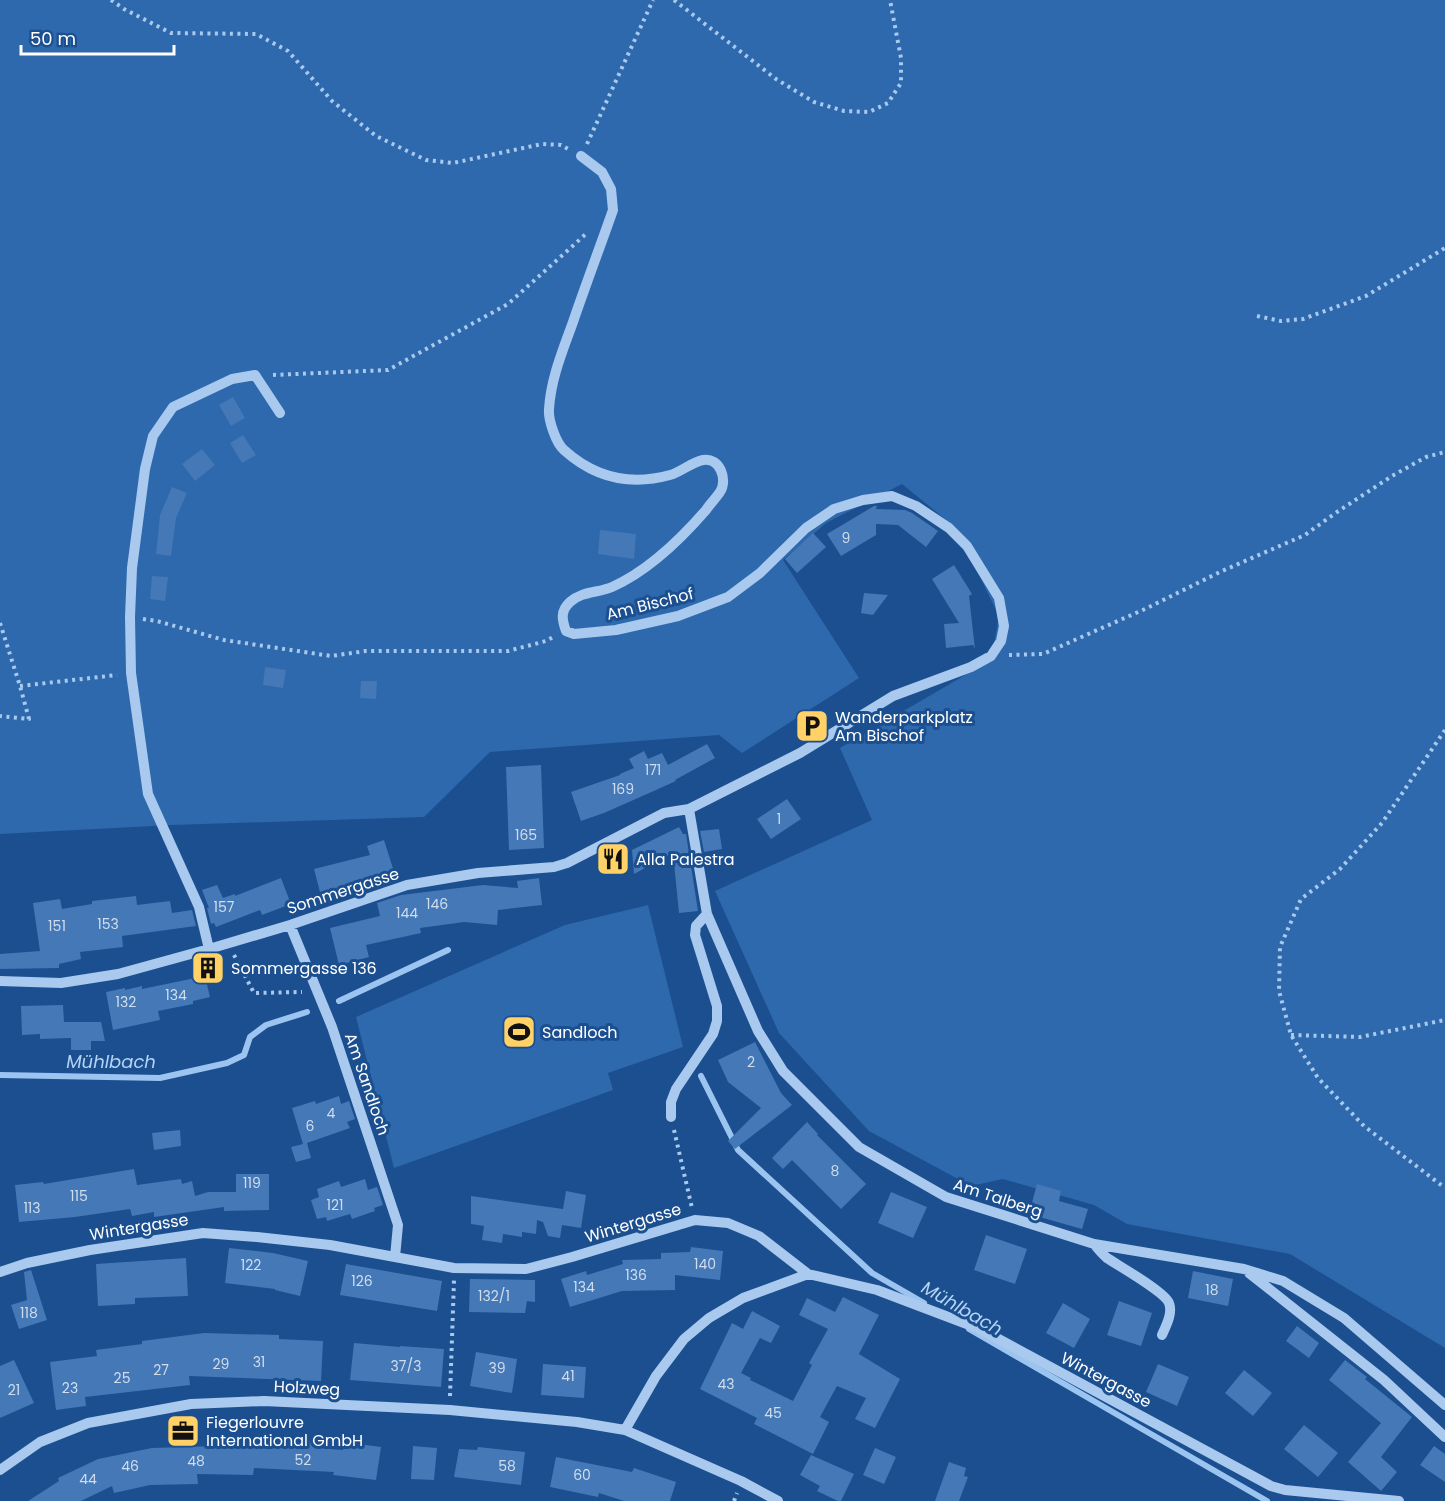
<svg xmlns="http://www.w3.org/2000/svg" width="1445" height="1501" viewBox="0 0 1445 1501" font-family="Poppins,sans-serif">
	<rect width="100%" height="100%" fill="#1b4f8f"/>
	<path fill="#2e69ad" d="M0,0h1445v1348l-155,-94 -163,-30 -33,-19 -91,-26 -32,7 -102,-55 -90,-98 -64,-142 157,-71 -32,-72 151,-88 8,-44 -43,-88 -54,-44 -76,39 -43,37 76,118 -117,75 -23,-18 -229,17 -66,65 -252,8 -172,9z
		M648,905l35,142 -75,26 5,17 -219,78 -38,-151 209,-92z"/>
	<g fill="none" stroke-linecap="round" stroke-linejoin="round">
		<path stroke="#9cc4f0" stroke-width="6" d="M339,1001l109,-51
			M0,1075l160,3 67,-15 17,-8 6,-18 16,-12 41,-13
			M701,1076l37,74 134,123 52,30
			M969,1329l298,172"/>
	</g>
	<path fill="#4478b7" d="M233,397l12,21 -14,8 -12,-21z
		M243,435l13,20 -14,8 -12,-20z
		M202,449l13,16 -20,16 -13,-17z
		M172,487l15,6 -11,25 -5,38 -15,-2 4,-39z
		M874,506h3l-1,3 29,1 7,3 26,18 -12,16 -28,-22 -22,-1v11l-35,21 -14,-22z
		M600,530l36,4 -2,25 -36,-5z
		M813,533l13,14 -29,26 -12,-14z
		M954,565l18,29 -3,2 6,53 -2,-4 -27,3 -2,-24 15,-1 -27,-44z
		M152,576l16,1 -3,24 -15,-2z
		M864,593l24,2 -15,20 -12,-2z
		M265,667l21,3 -3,18 -20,-3z
		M361,681h16l-1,18 -16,-1z
		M707,744l8,14 -40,22 1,1 -20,9 -52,23 -23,8 -10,-29 49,-17v-1l14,-6 -5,-9 15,-8 4,8 14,-6 6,12z
		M541,765l3,83 -35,2 -3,-83z
		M787,799l14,20 -30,20 -14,-20z
		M679,827l4,7h3l12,77 -19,2 -6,-60 -39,21 -2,-24z
		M719,829l3,20 -18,3 -4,-21z
		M384,840l13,41 -23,8 -2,-7 -51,14 -7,-27 56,-14 -3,-9z
		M281,878l10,26 -29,11 -2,-5 -44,17 -2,-4 -3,1 -4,-16h2l-7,-18 15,-5 6,13 12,-4v2z
		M539,878l3,27 -44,5 -1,15 -33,-3 -44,6 1,5 -55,12 3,12 -30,8 -9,-37 50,-12 -3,-13 24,-8 82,-10 35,3 -1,-7z
		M136,896l1,9 33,-4 2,12 20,-3 4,16 -74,10 1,11 -43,5 1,7 -22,5v4l-59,1v-15l40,-3 -7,-48 27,-4 2,10 30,-5v-3z
		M205,976l5,21 -17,4v3l-35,7 2,9 -47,10 -7,-38 19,-4v2l17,-4v3z
		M63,1005l1,17h37l4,19h-14v9h-20v-12l-31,1v-5l-18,1 -1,-29z
		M755,1042l26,51 11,12 -57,44 -7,-8 33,-33 -33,-26 -10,-22z
		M339,1096l2,8 8,-3 6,18 -8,3 3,6 -43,15 4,15 -15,4 -5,-15 12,-3 -11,-36 23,-7 1,3z
		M807,1122l11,12 -1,1 49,49 -25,25 -49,-49 -9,9 -11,-11z
		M180,1130l1,16 -27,4 -2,-17z
		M134,1169l3,16 44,-6 1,5 10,-3 3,15 13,-4h28v-18h33v36l-45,1v-4l-70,10v-5l-22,4 -2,-7 -55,8 -56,5 -4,-37 28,-3 1,2z
		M365,1179l3,11 9,-3 6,18 -9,3 1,3 -23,8 -2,-5 -23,7 -1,-4 -9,2 -6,-19 8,-3 -2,-8 22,-8 2,6z
		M1037,1184l24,7 -2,10 29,8 -6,20 -53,-15z
		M566,1191l20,4 -5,33 -19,-3 -2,13 -12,-2 -5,-14 -6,-2 -1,14 -14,-2v5l-19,-3 -1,9 -20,-3 2,-14 -13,-2v-28l92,13z
		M891,1192l36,15 -14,31 -35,-15z
		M986,1235l41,14 -12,35 -41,-14z
		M691,1247l32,4 -3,29 -45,-5v15l-53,1 -52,16 -9,-28 25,-8 1,4 36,-11 -1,-4 39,-1v-6l29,-1z
		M229,1248l44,5 35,8 -8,35 -25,-6v-1l-50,-6z
		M186,1258l2,38 -53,2v6l-37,2 -2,-42z
		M346,1264l96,17 -5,30 -97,-16z
		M31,1270l16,50 -28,9 -8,-24 16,-5 -3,-28z
		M1193,1271l40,8 -5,27 -40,-8z
		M470,1279l65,1v22l-8,-1 -2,12 -56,-1z
		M843,1297l36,18 -20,39 41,25 -25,49 -20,-9 11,-21 -29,-12 -17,31 9,5 -16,32 -59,-30 3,-6 -57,-29 32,-66 11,6 9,-18 28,15 -9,17 -11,-5 -19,35 10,5 -1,2 43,21 19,-36 -3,-2 19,-34 -29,-14 8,-17 28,14z
		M1119,1301l33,12 -11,33 -34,-11z
		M1063,1303l27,16 -16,29 -28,-15z
		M1297,1326l22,17 -10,15 -23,-17z
		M204,1333l75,2v4l44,2 -2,40 -132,-5 1,9 -105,12 1,9 -30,4 -6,-48 47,-6 -1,-6 46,-6v-3z
		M354,1343l46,4v-1l44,3 -3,38 -91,-7z
		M476,1352l41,7 -5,34 -42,-7z
		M14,1360l20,43 -34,15v-52z
		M1345,1360l22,17 -2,2 47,38 -31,40 16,15 -16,19 -33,-29 33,-39 -52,-43z
		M543,1364l43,3 -2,31 -43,-3z
		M1158,1364l31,13 -12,29 -31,-14z
		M1244,1370l28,23 -19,23 -28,-23z
		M1304,1425l34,28 -20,24 -34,-28z
		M274,1438l44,3v7l25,2 1,-8 37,5 -5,33 -43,-5 1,-3 -80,-4 -1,7 -56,-1 1,10 -48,1 -36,8 -2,-7 -31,15h-53l31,-20 -1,-3 40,-19 54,-11 67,-2v-5l54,2z
		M413,1446l24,2 -3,32 -23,-1z
		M1434,1446l11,8v28l-25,-17z
		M478,1447l47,5 -4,33 -67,-8 5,-28 18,1z
		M875,1448l21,9 -12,27 -21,-9z
		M811,1455l43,19 -13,27h-3l-21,-10 3,-5 -20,-11z
		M556,1457l76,15 2,-4 42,14 -6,19h-46l-25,-8 -1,4 -48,-10z
		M949,1462l17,6 -2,8 4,1 -9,24h-24z"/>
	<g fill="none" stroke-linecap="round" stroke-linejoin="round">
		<path stroke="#a9c9ee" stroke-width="4" stroke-dasharray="3 4.5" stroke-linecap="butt" d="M111,0l13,9 47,24 85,1 32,17 44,50 44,35 50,24 27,3 89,-19 19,1 7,4
			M674,0l102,79 38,23 30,9 25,1 19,-9 13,-20v-25l-11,-58
			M587,144l66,-144
			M1257,316l24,5 22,-2 63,-23 79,-48
			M273,375l115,-5 120,-66 79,-71
			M143,619l14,2 67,19 107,16 35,-5h142l38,-10 9,-5
			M0,623l20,63 9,33 -29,-3
			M1009,655l34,-1 102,-45 77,-38 83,-36 32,-23 55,-36 34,-19 19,-5
			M20,686l97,-11
			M1445,730l-63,93 -42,46 -39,30 -21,48 -1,44 12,44 27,43 46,48 81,62
			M234,955l20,38 48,-1
			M1291,1035l69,2 85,-17
			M674,1130l18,78
			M450,1396l4,-116
			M734,1501l3,-8"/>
		<path stroke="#a9c9ee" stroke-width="10" d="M689,809l18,105 51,117 25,40 76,76 87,50 148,47 150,25 39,12 61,37 101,87
			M290,925l42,102 66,198 -3,32
			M209,949l-10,-42 -51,-113 -17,-121 -1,-56 2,-49 13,-99 8,-33 20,-29 59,-28 23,-4 25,38
			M0,981l61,2 57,-9 91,-25 81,-24 117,-40 71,-12 76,-6 13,-4 97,-50 25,-4 111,-56 93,-57 78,-29 20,-11 10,-15 3,-15 -5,-28 -32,-52 -18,-18 -33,-22 -24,-10 -29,4 -29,9 -28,19 -46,45 -32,24 -50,19 -62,14 -42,4 -8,-3c-4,-11 -6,-20 4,-29 12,-11 28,-9 42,-15 36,-16 68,-47 94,-77 4,-6 10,-12 14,-18 8,-12 0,-35 -17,-32 -11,2 -22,12 -33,15 -40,11 -75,3 -106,-25 -8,-7 -16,-30 -15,-41 2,-31 14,-59 24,-87 13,-38 27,-75 40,-112l-2,-21 -9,-17 -21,-16
			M671,1117v-15l5,-13 37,-55 4,-13v-15l-22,-71 1,-9 11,-12
			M1094,1244c4,5 8,10 13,14 12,8 58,34 62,45 4,10 -3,23 -7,32
			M0,1272l27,-9 63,-13 113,-17 54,4 73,8 124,23 72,1 46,-12 123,-37 33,3 31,13 49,38 69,16 103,39 291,157 14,4 114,11
			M1249,1273l135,107 61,57
			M625,1430l31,-54 28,-37 25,-21 34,-20 65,-24
			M0,1470l40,-28 48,-19 103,-19 73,-3 186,9 127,12 48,8 116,51 37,20"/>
	</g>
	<defs>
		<symbol id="parking-square" viewBox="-11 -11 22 22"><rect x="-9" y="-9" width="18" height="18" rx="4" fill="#ffd166" stroke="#1b4f8f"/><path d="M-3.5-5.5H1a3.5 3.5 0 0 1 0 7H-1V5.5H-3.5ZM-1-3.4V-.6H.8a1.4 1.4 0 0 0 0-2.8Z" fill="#111"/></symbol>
		<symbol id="restaurant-square" viewBox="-11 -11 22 22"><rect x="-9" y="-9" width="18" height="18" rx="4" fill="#ffd166" stroke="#1b4f8f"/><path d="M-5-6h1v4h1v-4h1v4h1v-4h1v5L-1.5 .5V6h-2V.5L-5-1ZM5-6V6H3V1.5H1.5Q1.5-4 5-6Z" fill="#111"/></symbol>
		<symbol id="building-square" viewBox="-11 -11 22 22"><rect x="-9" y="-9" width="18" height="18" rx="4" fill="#ffd166" stroke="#1b4f8f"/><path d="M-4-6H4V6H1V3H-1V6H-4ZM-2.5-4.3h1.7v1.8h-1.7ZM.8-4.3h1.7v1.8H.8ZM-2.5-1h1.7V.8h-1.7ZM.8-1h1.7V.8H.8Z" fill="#111"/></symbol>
		<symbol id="stadium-square" viewBox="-11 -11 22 22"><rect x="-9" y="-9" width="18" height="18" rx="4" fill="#ffd166" stroke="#1b4f8f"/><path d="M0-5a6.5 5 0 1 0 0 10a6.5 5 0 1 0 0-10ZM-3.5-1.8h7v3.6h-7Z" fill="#111"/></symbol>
		<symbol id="office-square" viewBox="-11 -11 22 22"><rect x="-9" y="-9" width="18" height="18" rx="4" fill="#ffd166" stroke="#1b4f8f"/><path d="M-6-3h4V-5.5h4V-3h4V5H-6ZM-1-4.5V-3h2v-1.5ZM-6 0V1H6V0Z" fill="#111"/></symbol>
	</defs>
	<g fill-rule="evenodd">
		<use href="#parking-square" x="793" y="707" width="38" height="38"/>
		<use href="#restaurant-square" x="594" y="840" width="38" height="38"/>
		<use href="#building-square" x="189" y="949" width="38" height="38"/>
		<use href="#stadium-square" x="500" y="1013" width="38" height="38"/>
		<use href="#office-square" x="164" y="1412" width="38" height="38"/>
	</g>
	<g text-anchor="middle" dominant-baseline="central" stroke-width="6" stroke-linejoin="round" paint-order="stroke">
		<g font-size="14" fill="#d0dded">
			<text x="846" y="538">9</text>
			<text x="653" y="770">171</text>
			<text x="623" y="789">169</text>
			<text x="779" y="819">1</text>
			<text x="526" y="835">165</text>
			<text x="437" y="904">146</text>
			<text x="224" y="907">157</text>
			<text x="407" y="913">144</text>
			<text x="108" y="924">153</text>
			<text x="57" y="926">151</text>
			<text x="176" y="995">134</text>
			<text x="126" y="1002">132</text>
			<text x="751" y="1062">2</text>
			<text x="331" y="1113">4</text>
			<text x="310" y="1126">6</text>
			<text x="835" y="1171">8</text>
			<text x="252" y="1183">119</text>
			<text x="79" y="1196">115</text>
			<text x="335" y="1205">121</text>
			<text x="32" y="1208">113</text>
			<text x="705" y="1264">140</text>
			<text x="251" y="1265">122</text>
			<text x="636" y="1275">136</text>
			<text x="362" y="1281">126</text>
			<text x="584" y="1287">134</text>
			<text x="1212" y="1290">18</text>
			<text x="494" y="1296">132/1</text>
			<text x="29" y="1313">118</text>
			<text x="259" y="1362">31</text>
			<text x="221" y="1364">29</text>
			<text x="406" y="1366">37/3</text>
			<text x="497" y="1368">39</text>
			<text x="161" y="1370">27</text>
			<text x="568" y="1376">41</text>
			<text x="122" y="1378">25</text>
			<text x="726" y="1384">43</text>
			<text x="70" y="1388">23</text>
			<text x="14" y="1390">21</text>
			<text x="773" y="1413">45</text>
			<text x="303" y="1460">52</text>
			<text x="196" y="1461">48</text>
			<text x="130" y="1466">46</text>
			<text x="507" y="1466">58</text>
			<text x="582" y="1475">60</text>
			<text x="88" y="1479">44</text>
		</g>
		<g font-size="16" fill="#fff" stroke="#1b4f8f">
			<text transform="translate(650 604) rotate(-14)">Am Bischof</text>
			<text transform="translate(343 891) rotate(-18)">Sommergasse</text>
			<text transform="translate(367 1084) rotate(71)">Am Sandloch</text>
			<text transform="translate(998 1198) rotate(18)">Am Talberg</text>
			<text transform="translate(633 1223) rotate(-17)">Wintergasse</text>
			<text transform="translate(139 1227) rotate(-9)">Wintergasse</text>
			<text transform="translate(1106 1380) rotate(28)">Wintergasse</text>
			<text transform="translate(307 1388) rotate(3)">Holzweg</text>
		</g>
		<g font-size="16" fill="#fff" stroke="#1b4f8f" text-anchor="start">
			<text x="835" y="717">Wanderparkplatz<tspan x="835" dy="18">Am Bischof</tspan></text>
			<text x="636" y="859">Alla Palestra</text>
			<text x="231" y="968">Sommergasse 136</text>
			<text x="542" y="1032">Sandloch</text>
			<text x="206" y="1422">Fiegerlouvre<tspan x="206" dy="18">International GmbH</tspan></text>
		</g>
		<g font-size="18" font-style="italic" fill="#b5d3f5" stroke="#1b4f8f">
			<text x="111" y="1061">Mühlbach</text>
			<text transform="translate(962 1308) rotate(30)">Mühlbach</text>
		</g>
	</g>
	<path d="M21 45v9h153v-9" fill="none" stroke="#ffffff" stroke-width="3"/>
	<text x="30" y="45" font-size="18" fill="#ffffff" stroke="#1b4f8f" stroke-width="4.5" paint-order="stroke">50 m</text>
</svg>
